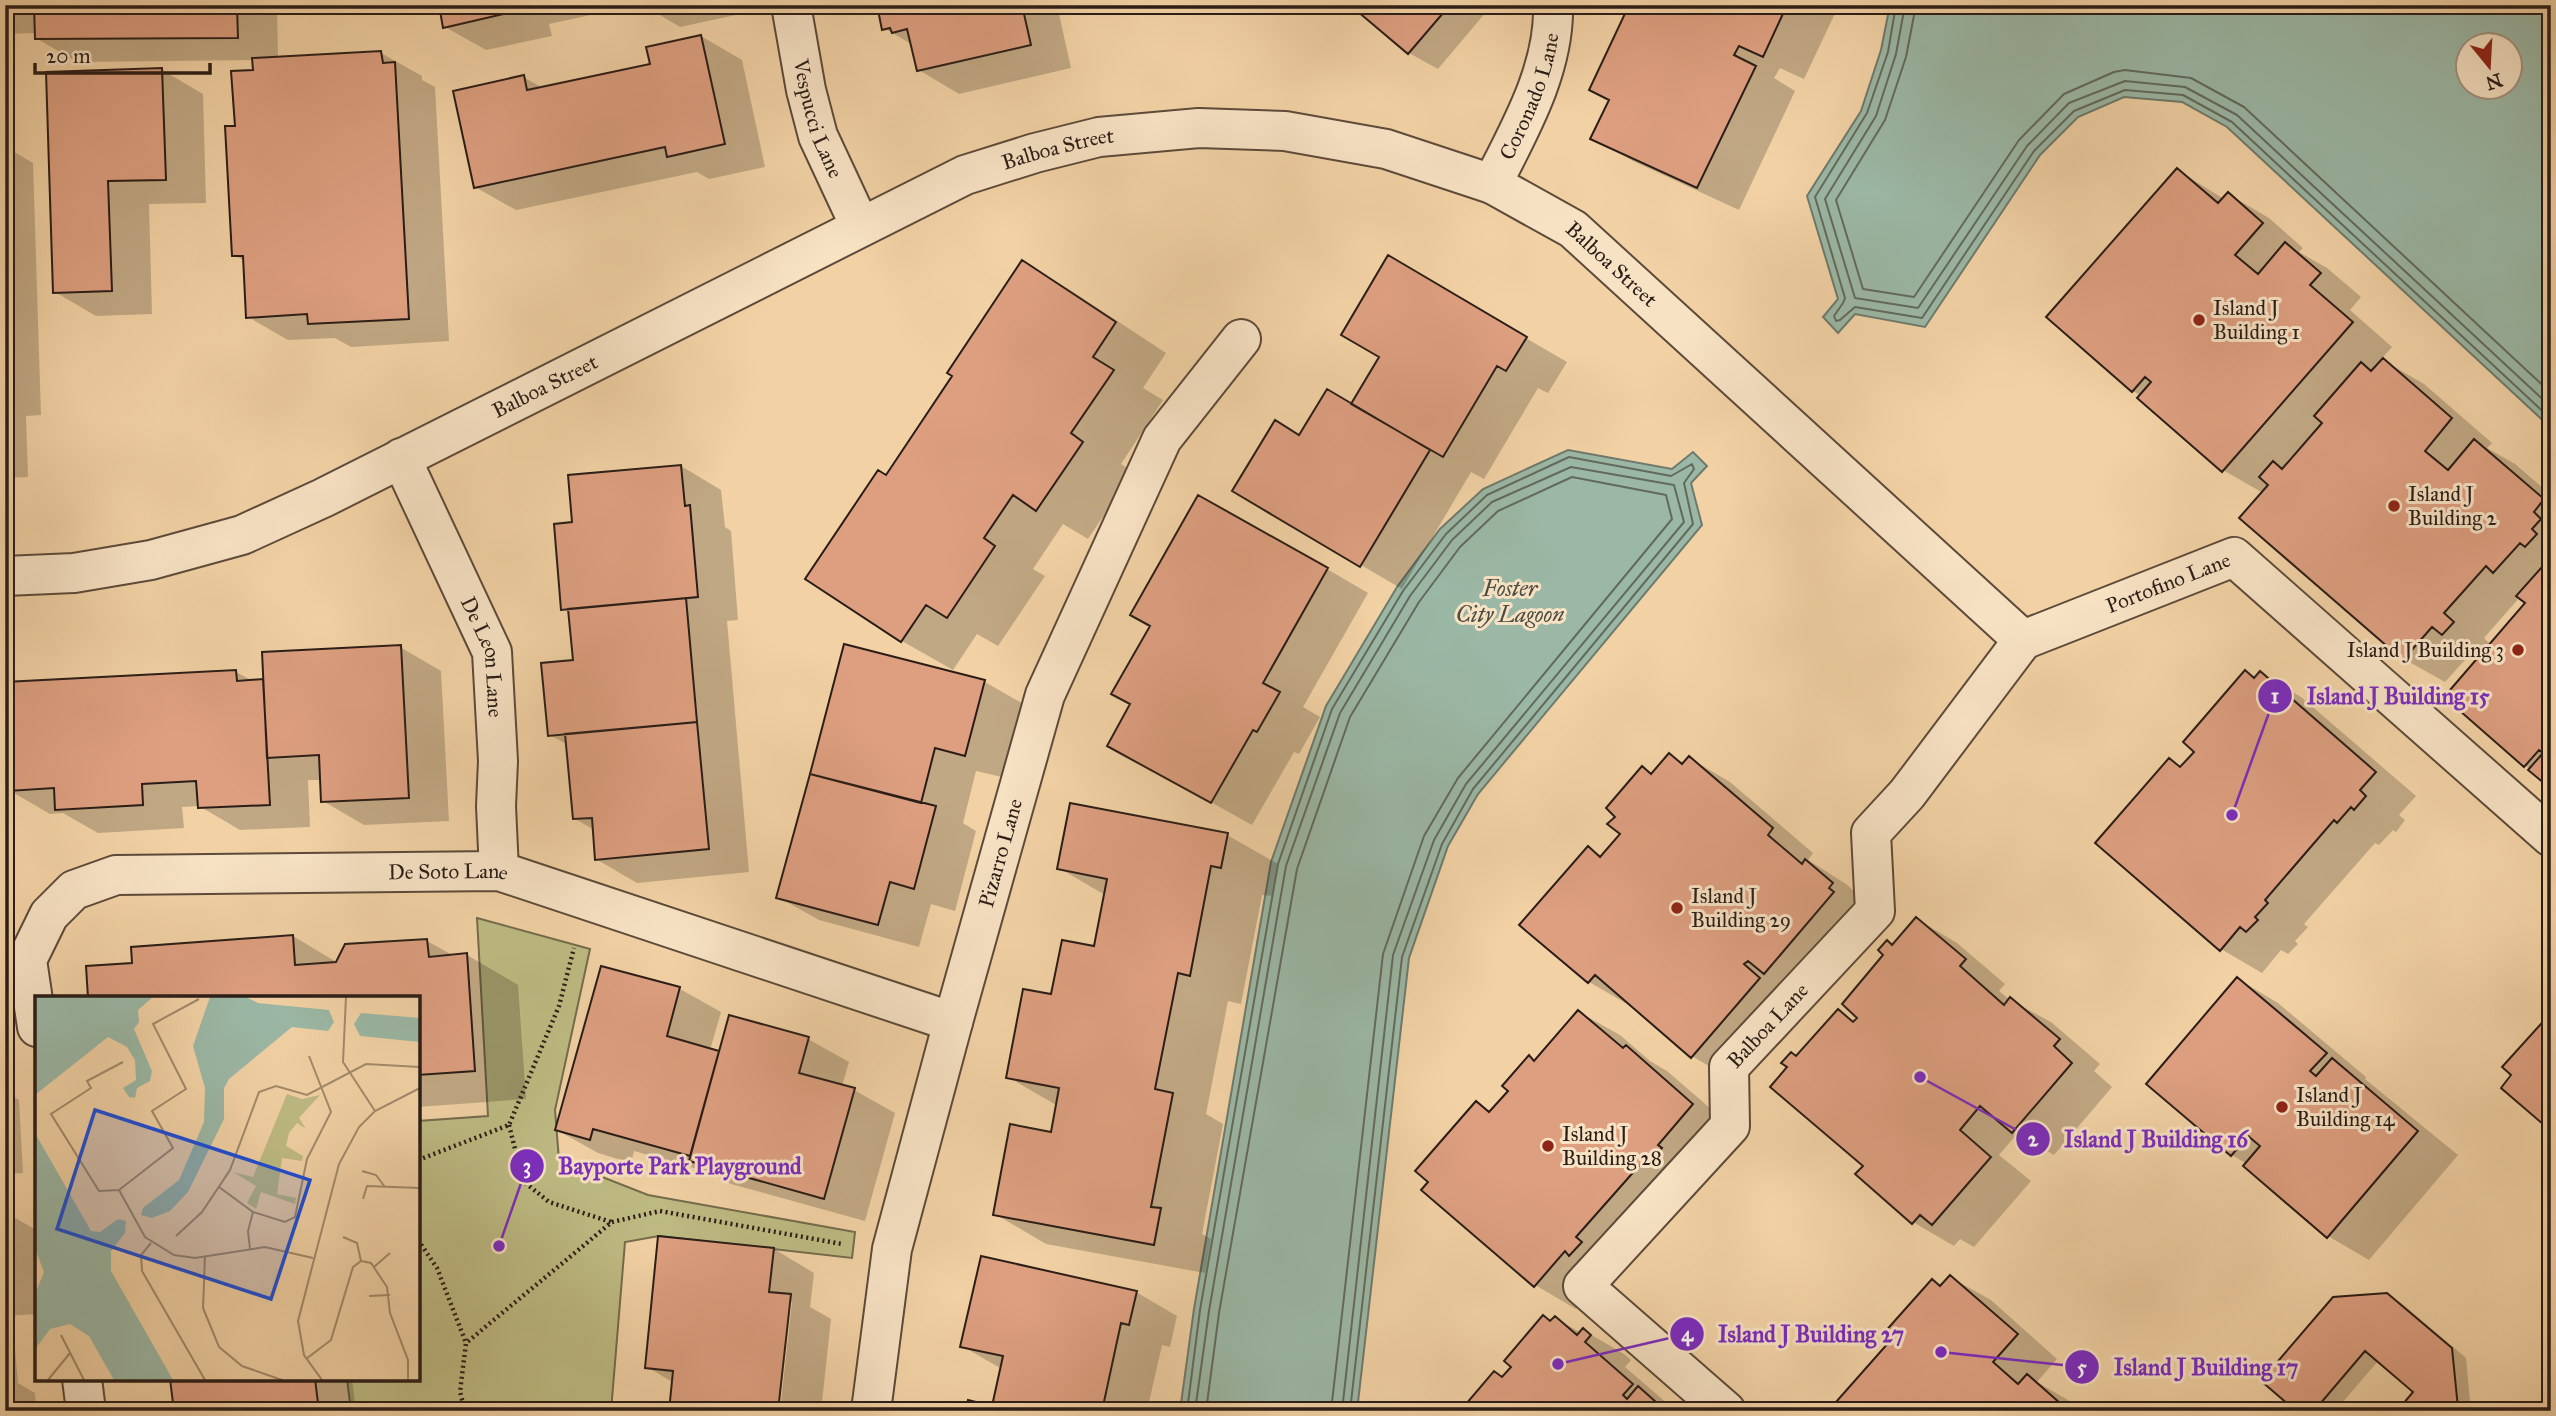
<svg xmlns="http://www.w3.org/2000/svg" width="2556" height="1416" viewBox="0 0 2556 1416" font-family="'IM FELL Great Primer',serif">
	<rect width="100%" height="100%" fill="#f2d2a5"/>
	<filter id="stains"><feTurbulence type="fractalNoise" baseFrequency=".00286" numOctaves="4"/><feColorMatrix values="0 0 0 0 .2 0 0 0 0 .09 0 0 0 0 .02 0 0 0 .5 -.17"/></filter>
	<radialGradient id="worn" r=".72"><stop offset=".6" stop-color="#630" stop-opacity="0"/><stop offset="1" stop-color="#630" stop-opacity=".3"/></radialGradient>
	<path fill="#bebb83" stroke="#746c4d" stroke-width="2" d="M477,918l113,31 -35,161 4,50 89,35 207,37 -3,26 -193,-22 -34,6 -14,169h-260l-4,-32h71v-258l70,-5z"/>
	<path fill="#9bb8a6" stroke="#6e7a6d" stroke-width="2" fill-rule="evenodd" d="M1890,5h661v423l-324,-301 -45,-25 -58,-5 -46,20 -38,38 -115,172 -70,-13 -17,19 -15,-16 15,-18 -31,-103 54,-85 20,-61zM2468,46h42v42h-42z
		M1568,450l104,19 21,-17 14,14 -16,17 11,42 -224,269 -30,52 -39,112 -52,453h-177l14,-102 77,-447 55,-156 71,-119 43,-58 43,-40z"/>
	<path fill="#0003" fill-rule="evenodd" d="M5,5h272l1,54 103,-6 41,23v4l13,7 14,254 -98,6 -16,-9 -47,2 -40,-23 -3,-56 -11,-6 3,-127 18,-56 -1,-12 -177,2 -41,-24v-5l-31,1z
		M440,5h197l-88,19 3,12 -66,14 -41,-23z
		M643,5h91l2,10 -56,12z
		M879,5h178l14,63 -112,26 -40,-24 -6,-25 -29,-17z
		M1353,5h139l-54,64 -29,-16z
		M1630,5h209l-35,74 -24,-11 -6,10 21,13 -56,119 -106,-49 -40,-23 17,-37 -19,-11z
		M701,36l41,24 23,107 -56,12 -12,-7 -181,38 -41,-23 48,-110 20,11 109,-23z
		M162,70l41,24 3,109 -57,1 3,110 -56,2 -41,-24 -7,-218z
		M5,94l4,55 24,14 8,252 -15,1 2,61 -23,1z
		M2177,170l47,29 4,-5 41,24 34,30 -4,4 28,16 34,29 -11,13 42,37 -11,12 43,25 68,59 -5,5 28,16 36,31v292l-26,-22 -43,-109 -9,-5 -28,31 -41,-23 -163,-141 22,-25 -40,-23 -82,-74 -8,-5zM2520,597l8,6 -37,42 -7,-7z
		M1388,258l179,104 -19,31 -10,-5 -54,91 -13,-7 -69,117 -41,-24 -61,-128 52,-31 29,-50z
		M1023,262l50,30 93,61 -23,35 20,12 -42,64 12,8 -45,67 -25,-15 -30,45 12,7 -47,70 -21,-12 -24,36 -51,-29 -95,-62 80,-102 68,-101z
		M681,466l40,24 4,37 6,4 7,89 -11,1 22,251 -112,11 -41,-24 -2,-29 -20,-12 -6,-73 -18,-10 24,-74 -4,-48 -7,-4 11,-85z
		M1327,569l41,24 -65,114 17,10 -21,37 -5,-2 -42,73 -102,-57 -18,-64z
		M846,646l139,36 40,23 -19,73 -30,-7 -13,52 13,8 -21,80 -24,-7 -12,43 -100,-27 -41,-23z
		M400,647l41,24 8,150 -85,4 -41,-24 -1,-21h-14l2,47 -70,3 -41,-24 -17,1 2,21 -86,5 -35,-20 -13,1 -41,-24 -4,-106 231,-12 17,9 12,-1z
		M2246,672l10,6 5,-5 40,24 115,99 -17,19 6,5 -9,12 -3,-2 -14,15 -4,-2 -71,81 4,3 -13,14 3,3 -10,10 -7,-4 -19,23 -41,-24 -51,-189 13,7 13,-16z
		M1670,755l15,9 4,-6 41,24 83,71 -5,7 38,24 27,24 -141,172 -40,-24 -61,-52 -2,1 -40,-23 -1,-134 15,9 19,-23 -5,-17 25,-49 11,7z
		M1227,835l51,29 -6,32 -10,-1 -21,109 -13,-3 -22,113 17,10 -21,110 9,5 -6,34 -159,-29 -51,-30 57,-80 6,-28 -50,-29 45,-81 42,-48 10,-53 -46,-27z
		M1917,919l40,24 48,41 -6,7 11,9 41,22 49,42 -6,7 18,16 -58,68 -37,-21 -18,21 32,26 -57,66 -14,-8 -6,7 -41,-24 -48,-56 -68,-109 41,-46 18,11 38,-76z
		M293,936l45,27 89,-22 27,15 13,-1 51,30 8,114 -108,8v-109l-284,-33z
		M603,968l77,21 41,23 -11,38 10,3 88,-14 41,23 -7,24 12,4 41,23 -30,108 -134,-37 -19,-11 -78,-22 -3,12 -33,-10 -41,-23z
		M2238,979l40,24 88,74 -1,2 93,76 -89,105 -41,-24 -81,-72 -15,-9z
		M1579,1012l41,23 30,26 17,10 66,57 -157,181 -41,-24 -59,-182 16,9 18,-22 19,-32 7,4z
		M5,1092l14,8 4,73 -18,1z
		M5,1212l31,18 1,84 -32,2z
		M774,1249l40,24 -4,34 21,12 -10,92h-41l12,-109h-4l-114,81 -27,-16z
		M1950,1277l41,23 66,59 -20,23 31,18 12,11h-250l62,-70 40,-60 10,5z
		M1136,1292l41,24 -7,31 -8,-2 -15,66h-180l26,-3 9,-39 -40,-23z
		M2386,1294l15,9 65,55 5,53h-72l16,-19 -36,-32 -44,51h-36z
		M1555,1318l26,15 2,-3 41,24 7,6 -6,7 51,44h-214l41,-33z
		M5,1344l10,5 3,34 17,10 1,18h-31z
		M172,1379h180l4,32h-180z"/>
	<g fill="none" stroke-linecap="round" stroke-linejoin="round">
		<path stroke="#626a5e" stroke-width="2" d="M1896,5l-8,47 -21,61 -52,84 30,101 -2,5 -9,13 2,5 4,-1 15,-13 67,11 112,-167 40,-40 51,-21 58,5 49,27 319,297
			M1905,5l-9,49 -20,62 -51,83 30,99 63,10 109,-162 42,-43 56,-22 60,6 52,28 314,292
			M1916,5l-10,52 -21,63 -49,80 27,89 51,8 105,-157 45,-46 50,-22 11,-2 66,8 53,29 307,286
			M1187,1411l13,-101 78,-446 54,-155 71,-118 43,-57 41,-39 82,-38 102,19 21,-12 2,5 -10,14 9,41 -220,265 -31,55 -40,113 -52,454
			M1195,1411l14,-100 77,-445 54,-153 70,-117 42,-56 40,-38 79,-35 103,18 10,37 -218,262 -32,56 -41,115 -51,456
			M1206,1411l13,-98 78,-444 53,-152 69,-115 41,-55 38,-36 74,-34 94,18 6,24 -214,259 -34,58 -41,118 -52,457"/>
	</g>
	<path fill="#dd9f80" stroke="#2a1d17" stroke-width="2" d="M34,5h203l1,33 -203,1z
		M439,5h71l2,7 -69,16z
		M877,5h145l9,40 -114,26 -10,-42 -15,4 -2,-5 -8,2z
		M1350,5h100l-42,49z
		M1629,5h158l-24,52 -24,-11 -5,9 22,11 -59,122 -107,-49 19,-39 -20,-10z
		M701,35l24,109 -58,13 -2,-10 -191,41 -21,-97 71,-16 3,15 123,-26 -4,-17z
		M381,51l2,12 12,-1 14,257 -101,5 -1,-10 -61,4 -3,-62h-11l-7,-130h10l-4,-55 22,-1 -1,-12z
		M162,68l4,112 -58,1 4,110 -59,2 -7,-221z
		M2177,168l41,35 10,-11 35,31 -28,32 23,19 27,-32 36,31 -11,12 43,37 -131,150 -85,-74 14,-16 -6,-5 -13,15 -86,-75z
		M1388,255l139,82 -21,34 -9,-5 -54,91 -92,-53 28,-47 -38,-22z
		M1022,260l94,62 -23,35 21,13 -43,63 12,9 -47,69 -23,-16 -29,43 11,8 -48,72 -21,-13 -25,37 -96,-63 73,-109 8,5 66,-99 -5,-3z
		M2383,358l69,60 -27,33 23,19 26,-31 70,60 -10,13 7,7 -9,10 5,5 -12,13 -5,-4 -27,30 -7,-7 -42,47 10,9 -12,13 -10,-8 -29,33 -164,-142 29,-33 -9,-8 14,-16 9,8 40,-46 -8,-7 47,-54 10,9z
		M1327,389l103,61 -70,117 -128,-76 43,-71 24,15z
		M681,465l4,41 5,-1 8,92 -137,13 -7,-86 18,-2 -4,-47z
		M1198,495l130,73 -65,115 17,9 -23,40 -4,-2 -42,73 -104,-57 23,-42 -19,-10 39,-68 -20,-11z
		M2551,557v232l-23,-19 15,-17 -4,-3 -15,17 -80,-70 81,-94 -9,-7z
		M686,598l11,124 -149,14 -7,-73 32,-3 -5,-51z
		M844,644l141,36 -20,76 -30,-8 -14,55 -111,-29z
		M401,645l8,153 -88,4 -2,-47 -52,3 -5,-106z
		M236,670l1,11 26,-2 7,126 -72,3 -2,-27 -54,3 1,21 -88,5 -1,-22 -46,3 -3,-109z
		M2245,670l9,8 6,-7 116,101 -16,18 6,6 -12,14 -3,-3 -14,16 -3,-3 -69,80 3,3 -13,14 3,3 -12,12 -6,-5 -20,24 -125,-108 74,-85 11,9 14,-15 -11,-10z
		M697,722l12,127 -114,11 -3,-42 -19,1 -8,-85z
		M1669,753l13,11 7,-8 84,72 -5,7 34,29 3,-5 28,24 -4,5 5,4 -70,82 -16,-13 -4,3 16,14 -69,80 -96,-83 -7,8 -69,-58 69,-79 12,11 20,-23 -13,-10 8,-7 -9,-9 36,-42 9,8z
		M810,774l126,32 -22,83 -24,-7 -12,43 -102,-27z
		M1070,803l158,30 -7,35 -10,-2 -21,110 -12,-3 -23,116 18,4 -22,114 10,1 -7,37 -161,-30 17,-91 41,8 8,-44 -53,-10 17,-89 28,5 11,-54 32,6 13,-67 -50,-10z
		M1916,917l50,42 -6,7 44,39 6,-8 50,42 -6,7 18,17 -60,70 -32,-27 -20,24 31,27 -59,68 -12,-10 -8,9 -57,-50 8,-8 -93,-79 17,-20 -6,-4 10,-11 5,4 42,-47 15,13 4,-4 -15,-14 41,-49 -5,-5 9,-10 5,5z
		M293,935l2,30 41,-3 9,-18 82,-5 2,18 38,-4 8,118 -57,4v-77h-330l-2,-32 46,-3 -1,-16z
		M601,966l79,21 -13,49 52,15 -29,105 -97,-27 -3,11 -35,-10z
		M2237,977l90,76 -17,18 6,5 16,-18 86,73 -91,107 -84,-72 17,-20 -12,-10 -17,20 -85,-72z
		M1578,1010l45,38 3,-3 67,59 -35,41 4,3 -13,15 -4,-4 -69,78 6,5 -13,14 -4,-5 -31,36 -113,-97 7,-8 -13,-11 61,-70 13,11 19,-21 -6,-5 27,-31 5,6z
		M729,1015l80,22 -10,36 56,15 -31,111 -135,-38z
		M2549,1015l2,2v114l-50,-43 10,-13 -9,-8z
		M658,1236l116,12 -5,44 22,2 -13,117h-109l4,-40 -28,-3z
		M981,1256l156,35 -8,34 -8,-2 -19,88h-88l-22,-5 11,-50 -43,-9z
		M1950,1275l68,59 -25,28 25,22 9,-10 42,37h-241l62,-70 -7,-7 49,-55 8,7z
		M2387,1293l65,55 6,60 -2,3h-59l16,-19 -48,-41 -51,60h-18l-35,-30 72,-84z
		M1543,1315l7,6 5,-5 22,19 6,-7 8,7 -6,7 48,42 -10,11 4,4 11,-13 28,25h-206l34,-40 8,6 9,-10 -7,-6z
		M170,1379h145l4,32h-145z
		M2551,1391v20h-17z
		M968,1400l24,6 22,5h-48z"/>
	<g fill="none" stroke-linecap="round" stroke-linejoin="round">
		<defs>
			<g id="street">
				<path id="s1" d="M791,5l15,85 12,46 42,90"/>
				<path id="s2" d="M1492,184c28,-55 63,-116 61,-179"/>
				<path id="s3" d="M401,458l91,194 6,109 -2,45 3,65"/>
				<path id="s4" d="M5,576l69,-3 77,-13 91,-25 81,-37 642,-323 70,-22 64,-16 100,-9 86,3 101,18 106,35 81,45 450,411"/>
				<path id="s5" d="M2023,640l211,-83 317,280"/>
				<path id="s6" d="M37,1027l-10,-67 22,-45 25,-25 42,-15 383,-4 454,151"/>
				<path d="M82,1379l4,32"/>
				<path id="s7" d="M871,1411l21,-162 61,-227 92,-327 117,-256 79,-100"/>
				<path id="s8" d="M1726,1411l-143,-125 147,-160 -1,-59 146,-156 -4,-78 36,-39 116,-154"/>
			</g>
		</defs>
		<use href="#street" stroke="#5c4a3a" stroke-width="42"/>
		<path stroke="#2a1d17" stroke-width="4.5" stroke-dasharray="2 3.5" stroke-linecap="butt" d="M509,1125l14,56 26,21 62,20
			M418,1160l91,-35 50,-119 15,-58
			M418,1240l19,28 29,75
			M465,1411l-5,-19 6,-49 146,-121 48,-11 182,33"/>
		<use href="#street" stroke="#f7e2c4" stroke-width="38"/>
	</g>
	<g fill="#8f2418" stroke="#f7e2c4" stroke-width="2.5">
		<circle cx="2199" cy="320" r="7"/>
		<circle cx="2394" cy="506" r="7"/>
		<circle cx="2518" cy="650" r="7"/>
		<circle cx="1677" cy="908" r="7"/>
		<circle cx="2282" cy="1107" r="7"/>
		<circle cx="1548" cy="1146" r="7"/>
	</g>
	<g text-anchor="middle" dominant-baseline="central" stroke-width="6" stroke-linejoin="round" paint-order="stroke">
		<g font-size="21" fill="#2a1d17" stroke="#f7e2c4">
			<text stroke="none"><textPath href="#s2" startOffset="96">Coronado Lane</textPath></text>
			<text stroke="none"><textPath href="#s1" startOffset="117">Vespucci Lane</textPath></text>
			<text stroke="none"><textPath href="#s4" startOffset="1146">Balboa Street</textPath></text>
			<text stroke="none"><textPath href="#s4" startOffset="1734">Balboa Street</textPath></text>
			<text stroke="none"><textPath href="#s4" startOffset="579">Balboa Street</textPath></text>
			<text stroke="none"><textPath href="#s5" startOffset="156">Portofino Lane</textPath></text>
			<text stroke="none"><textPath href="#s3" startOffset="217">De Leon Lane</textPath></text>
			<text stroke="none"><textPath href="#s7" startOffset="574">Pizarro Lane</textPath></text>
			<text stroke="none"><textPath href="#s6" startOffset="530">De Soto Lane</textPath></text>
			<text stroke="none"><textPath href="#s8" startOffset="523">Balboa Lane</textPath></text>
		</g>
		<g font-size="21" fill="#2a1d17" stroke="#f7e2c4" text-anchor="start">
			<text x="2213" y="308">Island J<tspan x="2213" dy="24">Building 1</tspan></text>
			<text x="2408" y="494">Island J<tspan x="2408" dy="24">Building 2</tspan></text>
			<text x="2504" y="650" text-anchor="end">Island J Building 3</text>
			<text x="1691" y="896">Island J<tspan x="1691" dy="24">Building 29</tspan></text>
			<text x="2296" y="1095">Island J<tspan x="2296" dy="24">Building 14</tspan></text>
			<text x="1562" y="1134">Island J<tspan x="1562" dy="24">Building 28</tspan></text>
		</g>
		<g font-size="23" font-style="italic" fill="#4c4c42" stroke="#f7e2c4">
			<text x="1510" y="588">Foster<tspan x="1510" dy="26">City Lagoon</tspan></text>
		</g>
	</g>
	<g transform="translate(35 996)">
		<rect width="385" height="385" fill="#f2d2a5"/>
		<path d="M252,98l15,5 18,-4 -21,23 7,11 -9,-6 -8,10 -3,13 17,10 -1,5 -20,-3 -5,36 19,4 -1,6 -34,-12 -5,17 -9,-6 9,-17 -23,-14 20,5z" fill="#bebb83"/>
		<path d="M0,1h118l-15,13 1,12 -5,7 18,42 -2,10 -13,7 -2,10 -6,-1 -6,-9 13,-8 -1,-20 -8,-13 -19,-10 -73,58zM175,1h36l12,6 71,7 5,12 -6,9 -36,-4 -63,52 -5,9v31l-36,73 -18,19 -18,7 -11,-3 2,-7 36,-28 25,-58 1,-34 -12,-42zM326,17l59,5v24l-60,-6 -6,-12zM0,137l56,98 9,1 18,-13 8,2 -1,12 -14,18v20l62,109h-59l-25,-44 -19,-12 -20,5 -15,20v-55l9,-22 -9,-24z" fill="#9bb8a6"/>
		<path fill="none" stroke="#a28a6c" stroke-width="2" d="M311,1l-3,65 32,49M327,175l14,4 9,12M184,191l34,25 32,10 10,-5 12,-58 24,-47 -22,-56M84,194l54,-42 -21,-37 34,-22 -33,-65 46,-25M84,194l26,47 29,18 21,3 70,-11 48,11M84,194l-20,1 -48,-77 40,-26 -4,-7 36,-19M328,203l4,-13 53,2M141,240l26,-24 28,-42 29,-78 17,-6 31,9 59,-31 54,3M116,247l-10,12 1,16 63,109M215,253l-2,-18 5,-19M170,260l-2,52 16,39 23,19 40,14M326,265l10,2 16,24 3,26 18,47v20M339,271l16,-14M334,300l21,-1M26,339l23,45M271,363l25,-19 22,-73 8,-6 -4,-18 -14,-6M13,384l22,-27M287,384l-18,-25 -6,-34 41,-157 20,-37 16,-16 45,-23"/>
		<path fill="#1d4ed8" fill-opacity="0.15" stroke="#1d4ed8" stroke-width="3.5" d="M60,114l215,70 -39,119 -214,-70z"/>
		<rect width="385" height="385" fill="none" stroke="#2a1d17" stroke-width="3.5"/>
	</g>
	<path fill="none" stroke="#7b2cbf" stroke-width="2.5" d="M2232 815L2275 696M1920 1077L2033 1139M499 1246L527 1166M1558 1364L1687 1334M1941 1352L2082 1367"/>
	<g fill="#7b2cbf" stroke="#f7e2c4" stroke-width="2.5">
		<circle cx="2232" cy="815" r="7"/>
		<circle cx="1920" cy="1077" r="7"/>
		<circle cx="499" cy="1246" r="7"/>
		<circle cx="1558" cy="1364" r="7"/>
		<circle cx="1941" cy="1352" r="7"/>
		<circle cx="2275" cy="696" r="18"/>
		<circle cx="2033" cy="1139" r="18"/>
		<circle cx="527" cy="1166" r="18"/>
		<circle cx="1687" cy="1334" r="18"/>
		<circle cx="2082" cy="1367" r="18"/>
	</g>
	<g font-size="21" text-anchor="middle" font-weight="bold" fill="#fff">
		<text x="2275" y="703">1</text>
		<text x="2033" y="1146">2</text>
		<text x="527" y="1173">3</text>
		<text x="1687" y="1341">4</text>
		<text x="2082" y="1374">5</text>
	</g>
	<g font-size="23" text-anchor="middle" font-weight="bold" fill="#7b2cbf" stroke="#f7e2c4" stroke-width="6" stroke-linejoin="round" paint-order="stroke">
		<text x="2398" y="704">Island J Building 15</text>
		<text x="2156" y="1147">Island J Building 16</text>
		<text x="680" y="1174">Bayporte Park Playground</text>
		<text x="1811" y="1342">Island J Building 27</text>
		<text x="2206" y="1375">Island J Building 17</text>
	</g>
	<rect width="2556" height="1416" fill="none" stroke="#f2d2a5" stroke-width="28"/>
	<rect x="7" y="7" width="2542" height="1402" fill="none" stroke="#2a1d17" stroke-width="3.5"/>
	<rect x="14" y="14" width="2528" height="1388" fill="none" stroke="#2a1d17" stroke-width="2"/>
	<g transform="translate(2489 66) rotate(162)"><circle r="33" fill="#f7e2c4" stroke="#a5937f" stroke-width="2"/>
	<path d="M0-5L12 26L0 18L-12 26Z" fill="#8f2418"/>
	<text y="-10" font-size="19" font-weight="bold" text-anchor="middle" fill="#2a1d17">N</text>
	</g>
	<path d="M35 63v10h175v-10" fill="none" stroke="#2a1d17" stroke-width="3.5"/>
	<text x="46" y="63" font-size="21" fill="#2a1d17" stroke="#f7e2c4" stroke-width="5" paint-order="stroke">20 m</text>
	<rect width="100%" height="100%" filter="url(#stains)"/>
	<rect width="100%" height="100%" fill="url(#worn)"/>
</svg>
